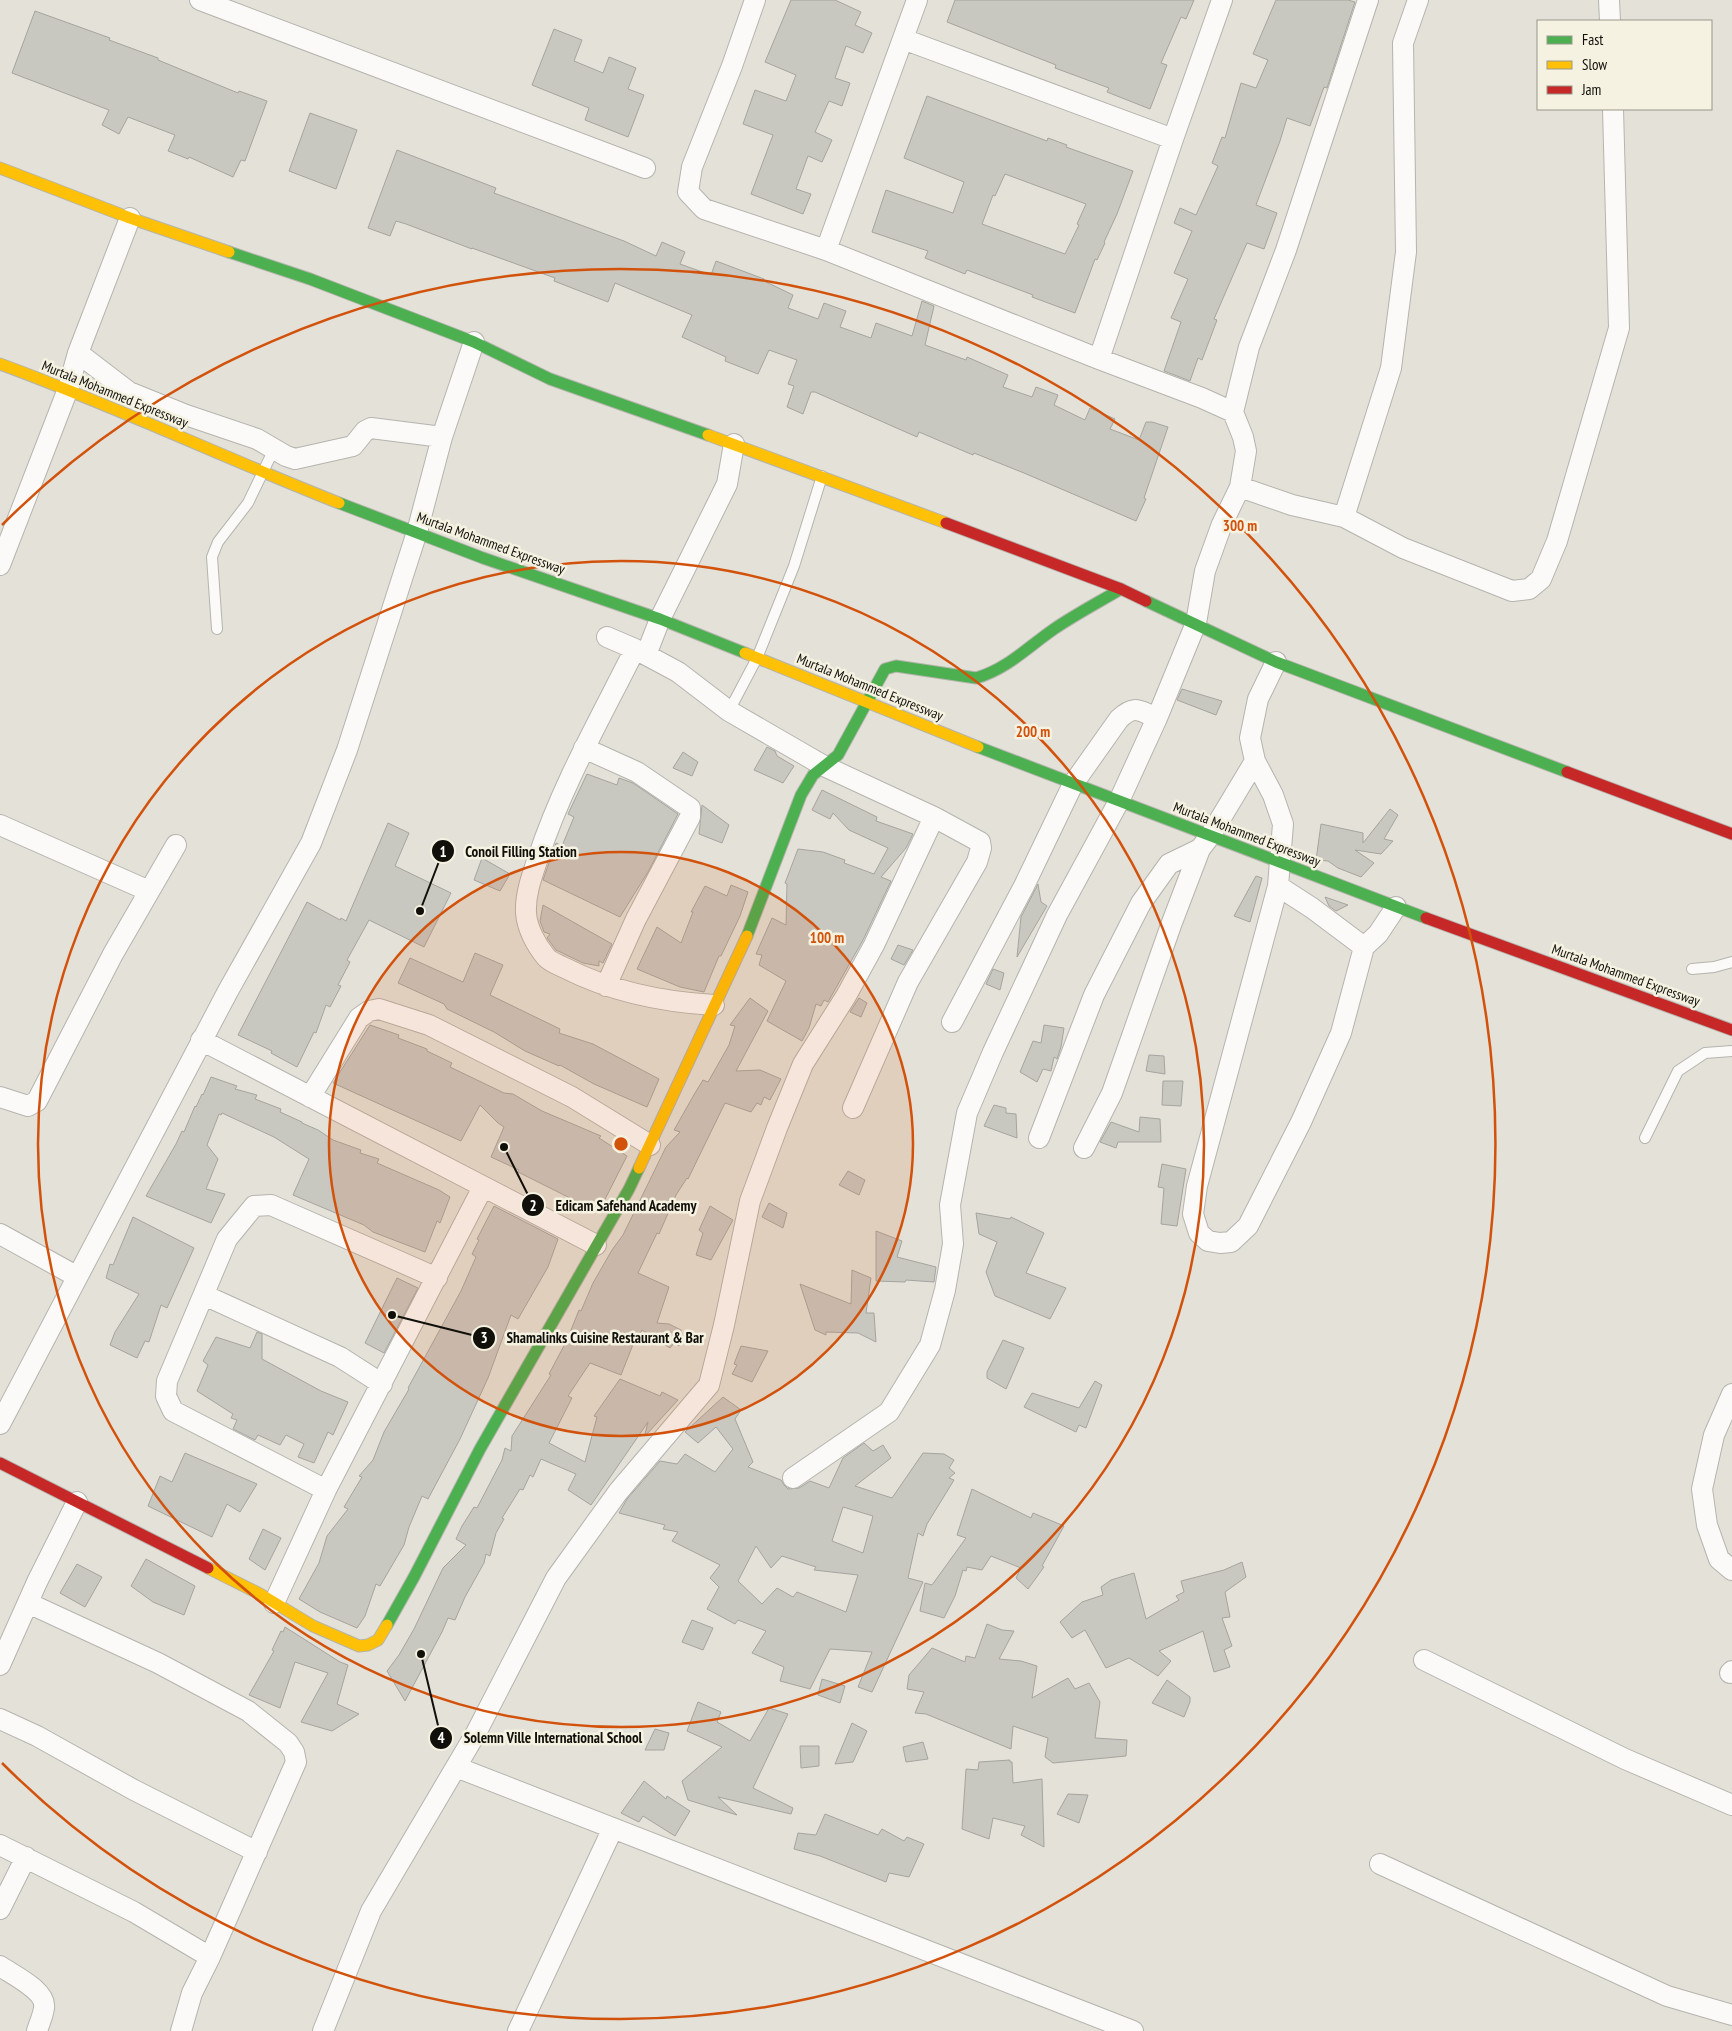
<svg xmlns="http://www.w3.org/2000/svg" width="1732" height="2031" viewBox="0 0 1732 2031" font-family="'PT Sans Narrow',sans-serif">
	<rect width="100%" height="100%" fill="#e3e1d8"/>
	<path fill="#c8c7c0" stroke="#a6a49e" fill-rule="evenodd" d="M791,0h44l26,12 -6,13 17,8 -9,20 -17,-7 -11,32 15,5 -8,23 -13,-5 -14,31 17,8 -10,22 -14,-6 -12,33 15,5 -8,20 -52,-20 22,-59 -30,-11 12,-34 31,11 10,-26 -31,-13z
		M955,0h239l-8,19 -5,-2 -20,46 6,2 -17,44 -43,-17 2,-4 -54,-20 1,-3 -109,-43z
		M1276,0h72l7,2 -28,86 -3,-1 -14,39 -23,-8 -7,23 -24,64 21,8 -13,36 -17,-6 -33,76 3,1 -15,40 -4,-2 -8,23 -26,-10 17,-49 -10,-4 17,-39 -14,-6 18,-42 -18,-8 6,-15 16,7 22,-49 -6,-3 10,-26 3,1 16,-55 15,5 12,-28 -15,-6z
		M35,11l75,27 -1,2 49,18v2l80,33 1,-2 28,10 -22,60 -4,-1 -8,17 -44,-20 -1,2 -20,-8 7,-16 -47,-18 -9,17 -17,-9 7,-15 -97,-37z
		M554,29l28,11 -8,21 29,12 6,-16 27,11 -8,21 16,6 -16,42 -43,-17 4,-12 -57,-23z
		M927,96l120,45 1,-3 19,7 -1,2 67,24 -16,43 -13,28 1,1 -8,17 -2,-1 -20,54 -43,-16 1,-2 -66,-25 -2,4 -40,-16 3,-7 -56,-19 14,-42 67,23 11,-31 -60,-24zM1005,174l81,30 -9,20 2,1 -14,29 -83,-30 11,-29 2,1z
		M310,113l47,17 -21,59 -47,-18z
		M397,150l99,38 -2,5 130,48 32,15 6,-14 23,10 -5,12 31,11 5,-14 48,18v2l29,14 -5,13 30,11 6,-16 22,8 -6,16 31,11 5,-15 36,13 10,-35 12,5 -9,39 41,15 1,-3 41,18 -5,12 29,10 4,-10 22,8 -4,10 31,15 5,-12 25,11 -5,10 29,11 7,-18h6l16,5 -24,71 2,1 -10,22 -112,-48 -50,-20 -1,2 -54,-23 -2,5 -102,-45h-4l-8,22 -16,-7 7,-21 -6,-2 9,-24 -28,-10 -11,24 -33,-13 1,-4 -44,-20 10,-22 -77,-32 -7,19 -54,-21 1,-3 -83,-30v1l-66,-25 -10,-3 -6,15 -22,-8z
		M1182,689l40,12 -6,14 -39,-15z
		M767,747l8,4 2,5 17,10 -11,17 -29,-13z
		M683,752l15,10 -6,14 -19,-8z
		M587,774l30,11 2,-7 14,5 45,31 -30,58 -28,45 -77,-37 13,-37 6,3 12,-29 -6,-3z
		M822,790l55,27 -1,4 37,13 -7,14 -25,29 10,4 -28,59 -35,62 -4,-2 -3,6 -5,-2 -7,24 -7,13 -35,-20 19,-40 -27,-16 3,-10 -6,-1 16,-36 14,7 1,-41 -2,-1 13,-34 25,3 22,8 -1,3 30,11 14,-26 -39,-18 -16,-17 -3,6 -18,-9z
		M702,805l27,20 -7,18 -23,-9z
		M1390,809l8,6 -14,24 9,2 -12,13 -26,-4 19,13 -13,14 -23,-9 -10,-7 -12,-1 5,-36 42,9v10z
		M388,823l21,10 -14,33 56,27 -27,54 -55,-27 -22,40 3,2 -12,23 3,1 -11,21 -4,-2 -10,28 -2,-1 -17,35 -26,-14 1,-2 -34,-16 69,-133 33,18 1,-2 5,3z
		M482,858l28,16 -10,17 -26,-11z
		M1256,876l6,2 -12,44 -16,-6z
		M1038,884l3,18 6,4 -30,51 4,-40z
		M731,885l17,7 -8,24 -19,40h-2l-15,36 -24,-5 -43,-18 20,-42 24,16 12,-31h-2l14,-26 22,10z
		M1325,897l23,8 -12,6 -7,-5z
		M543,905l69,39 -9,19 -4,-2v5l-16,-3 -27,-13 -9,-12 3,-4 -6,-2 -4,-11z
		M898,945l15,5 -9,15 -13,-6z
		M475,953l28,12 -13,30 70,34 -1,4 34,11 66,35 -12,28 -53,-23 -34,-19 -1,1 -34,-15 -31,-19 -47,-23 -3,-5 -46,-21 12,-25 53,24z
		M993,969l11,4 -4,17 -14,-6z
		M750,998l18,13 -32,60 24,-1 21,9 -11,21 -6,-3 -3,8 -4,-2 -6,9 -26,-9 -37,76 -1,-1 -11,17 -17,39 -2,-1 -19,40 31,14 -12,36 12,1 12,6 -2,16 -5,-3 -4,5 -28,-18 -7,13 -1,-1 -13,33 -31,-12 -22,33 4,2 -23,45 36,19 12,-45 -3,-1 26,-37 40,17 2,-4 16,8 -32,35 -1,-1 3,-12 -57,83 -23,-15 8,-16 -35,-15 -8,18 -3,-2 -7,15 -3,-1 -18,29 2,1 -8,14 -6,23 -4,-2 -2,9 -19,34 -10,23 -7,-2 -6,14 -37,69 -18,-30 12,-16 15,-26 29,-61 23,-23 -10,-6 6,-13 12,-19 3,1 25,-48 3,-12 6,3 1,-15 39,-61 -2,-1 18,-34 12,-30 2,1 12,-28 19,-33 11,-15 43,-88 14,-15 -6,-2 21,-37 8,-13 5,2 21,-37 6,-19 -5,-1z
		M859,998l8,5 -6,14 -11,-5z
		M370,1025l29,10 -1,3 29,11v2l25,12 -2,4 54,26 9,1 29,17 59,25 -2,2 28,18 -28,55 -11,-4 -70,-35 1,-2 -28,-13 13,-30 -6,-4 -18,-18 -19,36 -128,-58z
		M1044,1025l20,3 -3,19 -4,12 -3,-2 -3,14 -8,-2 -6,13 -17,-10 13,-31 8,2z
		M1149,1055l15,1 1,18 -19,-3z
		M211,1077l26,9 -2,3 22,6 -2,4 26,10 -1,3 22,10v1l16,7 15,10 28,10 -1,3 19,6 -2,4 62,27 11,7 -10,26 -3,-2 -12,31 -52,-20 -9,-7 -71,-30 16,-36 -35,-22 -52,-24 -1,2 -2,-1 -12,31 11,14 -12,30 19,5 -14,29 -65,-27 30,-52 6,-13 2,1 11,-26 1,1 6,-13 1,1z
		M1163,1081h20l-2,25 -19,-1z
		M994,1105l12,3v5l10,1 1,24 -33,-12z
		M1140,1117l20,2 1,23h-43l-2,6 -16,-6 11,-20 28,10z
		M1162,1164l24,5 -9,57 -16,-2 3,-36 -6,-1z
		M848,1171l17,9 -6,15 -20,-10z
		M769,1203l18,10 -4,15 -21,-11z
		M494,1206l64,33 -10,28 -30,52 -7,-4 -23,63 -28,61 -32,60 -6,-3 -13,31 -5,18 -24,41 -4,-2 -11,32 -8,12 -37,-16 -21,-13 20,-36 8,-27 21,-27 -4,-2 18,-30 -3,-1 14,-16 11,-28 25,-43 -1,-1 53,-97 15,-34 -4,-3 7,-14 -2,-1z
		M710,1206l23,14 -22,40 -15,-5 7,-22 -4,-3z
		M976,1213l34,6 1,-2 33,16 -18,40 40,15 -16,31 -55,-23 -9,-24 11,-30 -18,-8z
		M133,1217l61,31 -27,60 -6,-3 -12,37 -4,-1 -8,17 -27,-13 5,-13 24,-38 -33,-16 4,-14 3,1z
		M876,1231l26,10 -5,16 39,10 -2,15 -28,-2 -1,2 -29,-1z
		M852,1270l19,8 -5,35h8l2,29 -18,-9 -32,-1v3l-11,-5 -15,-46 51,20z
		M397,1278l21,10 -34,65 -19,-10z
		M257,1332l5,2v25l59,32 27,11 -15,33 -5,-3 -14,31 -16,-6 6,-13 -18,-9 -6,10 -22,-10 -3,5 -22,-11 4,-9 -6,-2 2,-4 -36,-23 11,-26 -5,-4 13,-24 34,11z
		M1003,1340l21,8 -18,41 -19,-11v-6z
		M741,1346l27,5 -16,31 -20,-8 5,-9 -3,-1z
		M1095,1381l7,4 -16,43 -7,-3 -3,7 -52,-25 8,-14 47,15z
		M723,1397l18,13 -6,9 18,43 -5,5 33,13 3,5 4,4 11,-1 11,-7 19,7 14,-30 21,-15 9,8 10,-6 8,13 -36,28 37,12 31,-45 21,1 10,6 -5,8 6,5 -6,5 5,2 -27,44 -4,12 -5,-3 -10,45 15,4 -51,110 -14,-5 14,-35 -42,-3 -20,40 -30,-8 4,-14 -32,-14 14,-22 -28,-11 -3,4 -28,-15 12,-22 -9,-9 10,-13 -48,-24 6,-9 -15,-3 2,-4 -46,-12 8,-14 33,-38 17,3 8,-10 30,18 18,-23 -17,-22 -18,16 -13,-11zM843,1507l30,9 -10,37 -31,-12zM756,1546l15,22 11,-12 34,11 -2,3 44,5 -12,37 -49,-20 -4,5 -16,-9 -15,16 -24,-23z
		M185,1453l72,31 -17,28 -13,-8 -15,33 -64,-31 12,-30 12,6z
		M972,1489l59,29 2,-5 31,13 -22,40 2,1 -16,22 -12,-11 5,-10 -30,-12 -9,14 -15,-3 -1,4 -3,-1 -8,26 -11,22 -24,-7 5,-28 7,2 34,-47 -9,-3z
		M263,1529l18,9 -16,32 -16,-11z
		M146,1559l49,27 -11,29 -31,-13 -22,-16z
		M1242,1562l4,15 -21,15 5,25 -8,1 10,28 -8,4 6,17 -16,5 -11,-41 -44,20 12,10 -13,15 -29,-18 -23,10 -21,-38 -13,8 -12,-16 22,-20 21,-7 -2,-8 10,-7 23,-7 12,46 33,-19 -3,-4 8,-4 -3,-11 43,-11z
		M77,1564l25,13 -17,30 -25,-14z
		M692,1620l21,8 -10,22 -21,-8z
		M987,1624l15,6 12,1 -15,28 22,2 16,5 -5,32 36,-20 7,11 14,-6 11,19 -5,36 32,2 -1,16 -73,7 -8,-6 3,-19 -35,-12 -2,23 -85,-35 -11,-1 9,-21 -17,-3 2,-14 23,-27 33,14 1,-6 9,2z
		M285,1627l55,35 8,3 -11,39 22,10 -27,17 -31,-9 27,-49 -33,-11 -15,46 -31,-13 25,-44 -2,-1 9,-19 2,1z
		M822,1679l23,7 -5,17 -22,-8z
		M1167,1680l23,17v5l-6,15 -32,-14z
		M698,1702l23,10 -4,10 33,19 19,-33 19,6 -35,74 40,20 -2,6 -73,-17 19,18 -49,-15 -6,-19 40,-34 -35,-16z
		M852,1723l15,8 -14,31 -18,2z
		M655,1729l14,4 -5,17h-19z
		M923,1742l5,17 -22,3 -3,-15z
		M800,1746h19v20l-18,2z
		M1010,1760v2h2l1,21 29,-4 2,68 -23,-12 4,-9 -32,-8 -4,21 -27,-10 4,-60 12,1 1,-8z
		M644,1781l22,18 1,-3 23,15 -15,25 -32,-20 -4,6 -18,-9z
		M1068,1794l20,1 -9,28 -22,-9z
		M825,1814l53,21 4,-6 22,12 3,-4 17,7 -15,33 -20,-4 -3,9 -66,-26 -26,-7 4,-16 18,2z"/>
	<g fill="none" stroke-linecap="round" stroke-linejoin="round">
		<defs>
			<path id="lane" d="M217,629l-5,-72 6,-15 30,-39 26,-54
				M729,711l28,-53 37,-92 28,-90
				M1692,969l22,-2 18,-5
				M1645,1138l33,-67 27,-18 27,-2"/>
			<path id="street" d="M200,0l445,168
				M755,0l-23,66 -40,101 -4,25 16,17 122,41 273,109 103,39 31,14
				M1609,0l1,21
				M903,39l270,100
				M826,250l91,-250
				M78,353l51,39 57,23 71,24 29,17 9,3 58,-13 12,-15 6,-3 71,9
				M1099,359l74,-220 49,-139
				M1240,487l52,18 52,12 47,-149 15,-116 -3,-209 15,-43
				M1344,517l59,31 109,43 17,-2 12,-10 16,-38 62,-213 -6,-219
				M0,565l68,-176 10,-36 52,-135
				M607,637l28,12 43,23 51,39 95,55 110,51 46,25 1,6 -4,14 -69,120 -55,126
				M635,649c-34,68 -73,136 -97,209 -6,18 -13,36 -12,55 1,15 10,32 20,44 4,5 13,8 19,11 47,24 97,34 149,37
				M646,655l14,-36 67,-135 7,-40
				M1276,662l-18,37 -8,39 5,23 18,34 10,29 -5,62 -81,300 -4,28 6,19 9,8 12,2 11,-1 17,-16 53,-104 40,-89 23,-86 14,-13 18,-27
				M584,748l53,24 53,36v9l-54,102 -30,67
				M0,825l149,66
				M1278,886l34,22 52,39
				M952,1022l72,-136 49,-102 46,-65c16,-15 20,-8 38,-1
				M201,1040l395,205
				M0,1097l28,9 9,-5 76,-147 63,-109
				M310,1097l49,-79 10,-7 10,-2 50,16 143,72 78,48
				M1039,1138l55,-143 47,-92 28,-39 31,-15
				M1084,1148l28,-55 59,-168 29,-76 10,-13 45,-75
				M0,1234l76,42
				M204,1295l136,62 42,27
				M1732,1394l-18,41 -12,54 5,36 12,34 13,11
				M0,1424l228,-433 83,-148 36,-93 70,-218 25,-95 32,-95
				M793,1478l96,-66 41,-67 15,-55 8,-46 -3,-39 17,-92 26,-61 64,-137 62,-114 38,-83 39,-95 9,-52 17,-47 18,-37 6,-36 -3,-14 -10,-25 16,-65 37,-97 82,-250
				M326,1490l-153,-79 -7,-15 1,-15 60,-142 27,-33 17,-1 166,73
				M28,1603l130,60 90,48 40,32 6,9 2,10 -86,195 -18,36 -11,38
				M274,1603l52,-113 157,-303
				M1424,1660l201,99 107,46
				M0,1665l37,-83 40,-80
				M1730,1673l2,-2
				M0,1719l37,17 97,54 123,62
				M456,1767l677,264
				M0,1845l134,67 76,45
				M1380,1864l287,132 65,19
				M0,1909l26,-52
				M0,1966c13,9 47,25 44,42 -1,8 -5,16 -7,23
				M323,2031l48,-120 105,-178 80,-155 62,-86 91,-107 15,-60 26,-124 27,-73 26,-64 43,-68 28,-51 60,-128
				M518,2031l95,-203"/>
			<path id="fast" d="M229,252l81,27 164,63 76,37 158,56
				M339,503l144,55 177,61 85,34
				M1146,601l130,61 291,110
				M978,747l448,171
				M747,936l54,-141 12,-20 25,-20 47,-86 11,-3 80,12c31,-9 52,-31 78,-49 22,-15 45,-27 67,-40
				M387,1625l27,-48 66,-128 149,-260 10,-21"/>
			<path id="slow" d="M0,168l130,50 99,34
				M0,364c115,42 225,94 339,139
				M708,435l238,88
				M745,653l233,94
				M639,1168l108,-232
				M208,1568l52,26 53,32 46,20 9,-1 10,-5 9,-15"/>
			<path id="jam" d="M946,523l175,66 25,12
				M1567,772l165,62
				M1426,918l306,112
				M0,1463l208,105"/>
		</defs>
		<use href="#lane" stroke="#b5b4ad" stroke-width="12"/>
		<use href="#street" stroke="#b5b4ad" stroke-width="22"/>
		<use href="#fast" stroke="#b5b4ad" stroke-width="13"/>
		<use href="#slow" stroke="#b5b4ad" stroke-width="13"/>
		<use href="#jam" stroke="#b5b4ad" stroke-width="13"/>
		<use href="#lane" stroke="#fbfaf9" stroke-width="10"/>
		<use href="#street" stroke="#fbfaf9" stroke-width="20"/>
		<use href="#fast" stroke="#4caf50" stroke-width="11"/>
		<use href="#slow" stroke="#ffc107" stroke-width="11"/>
		<use href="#jam" stroke="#c62828" stroke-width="11"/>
	</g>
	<circle cx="621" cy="1144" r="292" fill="#d2520c" fill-opacity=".12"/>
	<g fill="none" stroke="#d2520c" stroke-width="2.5">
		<circle cx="621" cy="1144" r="292"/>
		<circle cx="621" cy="1144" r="583"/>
		<path d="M2 525A875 875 0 1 1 2 1763"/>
	</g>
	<g text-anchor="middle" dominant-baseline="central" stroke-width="5" stroke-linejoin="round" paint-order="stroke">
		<g font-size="14" fill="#100f09" stroke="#f5f2e1">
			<text transform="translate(115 394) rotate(22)">Murtala Mohammed Expressway</text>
			<text transform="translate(491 543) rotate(20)">Murtala Mohammed Expressway</text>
			<text transform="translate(870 687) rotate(22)">Murtala Mohammed Expressway</text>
			<text transform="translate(1247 834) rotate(21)">Murtala Mohammed Expressway</text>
			<text transform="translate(1626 975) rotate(20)">Murtala Mohammed Expressway</text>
		</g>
	</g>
	<circle cx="621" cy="1144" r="8" fill="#d2520c" stroke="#f5f2e1" stroke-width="2.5"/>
	<g font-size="15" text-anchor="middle" font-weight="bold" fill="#d2520c" stroke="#f5f2e1" stroke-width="5" stroke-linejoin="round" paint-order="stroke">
		<text x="1240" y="531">300 m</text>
		<text x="1033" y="737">200 m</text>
		<text x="827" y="943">100 m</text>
	</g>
	<path fill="none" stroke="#100f09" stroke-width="2" d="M420 911L443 851M504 1147L533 1205M392 1315L484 1338M421 1654L441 1738"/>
	<g fill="#100f09" stroke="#f5f2e1" stroke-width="2">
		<circle cx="420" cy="911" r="5"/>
		<circle cx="504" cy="1147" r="5"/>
		<circle cx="392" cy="1315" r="5"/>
		<circle cx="421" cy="1654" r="5"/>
		<circle cx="443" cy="851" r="12"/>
		<circle cx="533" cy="1205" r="12"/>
		<circle cx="484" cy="1338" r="12"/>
		<circle cx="441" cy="1738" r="12"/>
	</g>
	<g font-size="15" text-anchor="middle" font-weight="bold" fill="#fff">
		<text x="443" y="857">1</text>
		<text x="533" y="1211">2</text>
		<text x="484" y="1343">3</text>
		<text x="441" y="1743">4</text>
	</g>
	<g font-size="15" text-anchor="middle" font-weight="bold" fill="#100f09" stroke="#f5f2e1" stroke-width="5" stroke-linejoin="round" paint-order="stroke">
		<text x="521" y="857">Conoil Filling Station</text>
		<text x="626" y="1211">Edicam Safehand Academy</text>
		<text x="605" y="1343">Shamalinks Cuisine Restaurant &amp; Bar</text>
		<text x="553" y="1743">Solemn Ville International School</text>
	</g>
	<rect x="1537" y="20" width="175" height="90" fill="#f5f2e1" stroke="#99978b"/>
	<rect x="1547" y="36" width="25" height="8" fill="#4caf50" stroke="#99978b"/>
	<text x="1582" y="45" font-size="15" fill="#100f09">Fast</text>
	<rect x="1547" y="61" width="25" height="8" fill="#ffc107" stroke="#99978b"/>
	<text x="1582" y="70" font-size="15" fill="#100f09">Slow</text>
	<rect x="1547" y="86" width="25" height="8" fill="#c62828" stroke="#99978b"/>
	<text x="1582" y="95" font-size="15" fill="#100f09">Jam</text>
</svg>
